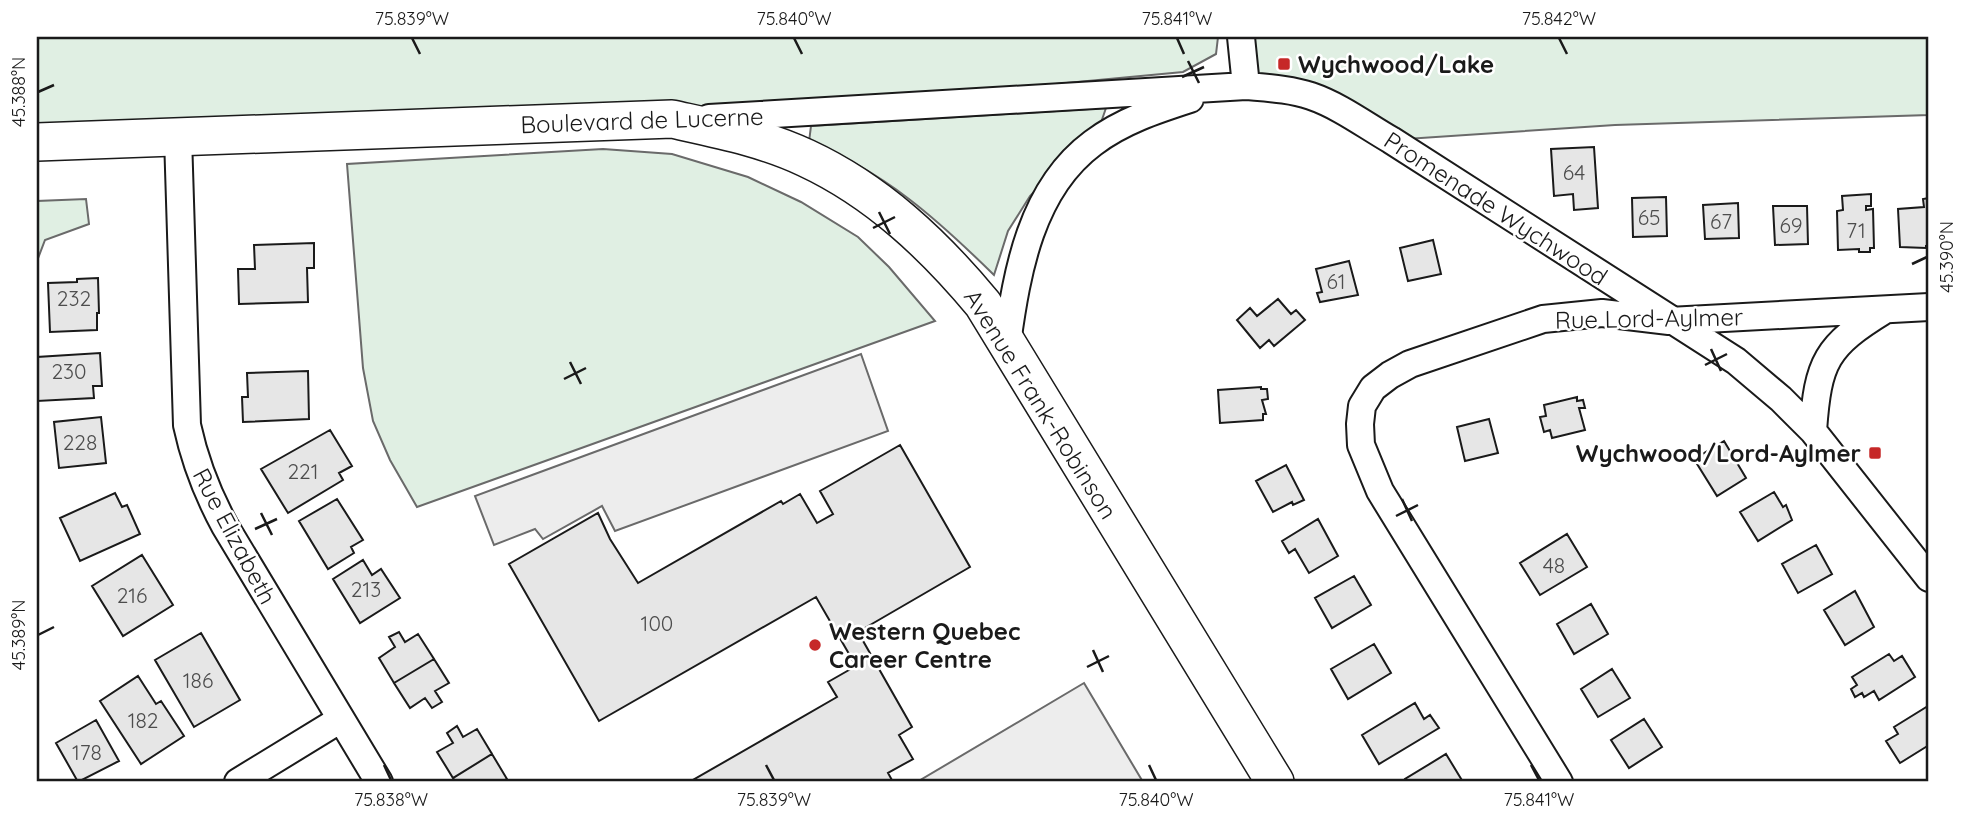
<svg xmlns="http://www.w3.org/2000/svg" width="1966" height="819" viewBox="0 0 1966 819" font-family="Quicksand,sans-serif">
	<rect width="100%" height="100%" fill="#fff"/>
	<path fill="#e0efe3" stroke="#6a6a6a" stroke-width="2" d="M37,37h1181l-2,17 -33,18 -476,45 -670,21z
		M1241,37h688v78l-314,10 -224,15 -55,-33 -90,-21z
		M1106,108l-10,29 -36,27 -30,32 -22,35 -14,44c-56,-55 -110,-104 -185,-133l2,-16z
		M603,149l69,5 76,23 53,25 57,35 31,30 46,54 -518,186 -27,-47 -17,-39 -10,-53 -16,-204z
		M86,199l3,25 -44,16 -8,21v-60z"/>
	<path fill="#ededed" stroke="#6a6a6a" stroke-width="2" d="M861,354l27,77 -273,100 -13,-25 -59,33 -8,-10 -41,16 -19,-49z
		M1084,683l59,99h-226z"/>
	<path fill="#e6e6e6" stroke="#1a1a1a" stroke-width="2" d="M1594,147l4,61 -24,2 -1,-16 -19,2 -3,-47z
		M1871,194v12h-5v4l7,-1 1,39h-4v4h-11v-3l-21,1 -1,-39 6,-1 -1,-14z
		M1666,197l1,39 -34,1 -1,-39z
		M1929,198v48h-3v2l-26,-1 -2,-38 26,-2 -1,-8z
		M1738,203l1,35 -34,1 -2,-34z
		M1773,206h34l1,38 -33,1z
		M1433,240l8,34 -33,7 -8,-33z
		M314,243v25h-7l1,34 -69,2 -1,-35h17l-1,-24z
		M1349,261l9,34 -38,7 -3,-9 5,-1 -6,-23z
		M98,278l1,35h-2v17l-47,2 -2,-49 29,-1v-3z
		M1278,299l13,15 5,-4 9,10 -31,26 -5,-6 -9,8 -23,-28 13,-12 7,8z
		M100,353l2,33h-9l1,12 -57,3v-44z
		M308,371l1,48 -66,3 -1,-25h6l-1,-24z
		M1261,387v2h6l1,10 -6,1 4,14h-3v6l-43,3 -2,-33z
		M1577,397v4l6,-1 2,8h-6l6,22 -33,8 -2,-8 -6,2 -4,-15 6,-1 -2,-11z
		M101,417l5,46 -47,5 -5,-46z
		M1489,419l9,34 -33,8 -8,-34z
		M330,430l22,36 -13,7 4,7 -55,33 -27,-44z
		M1724,441l22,37 -29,18 -23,-37z
		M900,445l70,122 -112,65 54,95 -13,8 14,24 -25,14 5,9h-199l-1,-2 144,-83 -9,-15 28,-16 -40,-69 -217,124 -90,-157 89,-51 12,26 28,44 143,-82 2,3 17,-10 17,29 16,-9 -13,-23z
		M1286,465l18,35 -11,5 -1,-3 -19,10 -17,-31z
		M1774,492l9,15 3,-2 6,15 -34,21 -18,-29z
		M115,493l7,14 5,-2 13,29 -60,27 -20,-43z
		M337,499l26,41 -12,7 3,6 -26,16 -29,-48z
		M1318,519l20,37 -29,17 -14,-24 -6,4 -7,-12z
		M1567,534l20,33 -47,28 -20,-32z
		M1816,545l16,29 -34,19 -16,-29z
		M142,555l31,50 -50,31 -31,-50z
		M363,560l9,15 9,-6 19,29 -40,25 -27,-44z
		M1354,576l17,29 -39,23 -17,-30z
		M1855,591l19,36 -29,18 -21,-35z
		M1591,604l17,30 -34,20 -17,-30z
		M399,632l6,10 13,-8 16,25 -40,24 -15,-25 16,-11 -6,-10z
		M201,633l39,67 -46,27 -39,-67z
		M1374,644l17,29 -43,26 -17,-30z
		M1889,654l5,7 8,-5 13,21 -36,23 -5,-9 -10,6 -2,-4 -7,4 -4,-8 6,-4 -5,-8z
		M434,659l15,24 -14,8 7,11 -10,6 -7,-10 -15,10 -16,-25z
		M1612,669l18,29 -32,19 -17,-28z
		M138,676l18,28 5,-3 23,35 -43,28 -41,-63z
		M1415,703l9,16 6,-4 9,13 -60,36 -17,-29z
		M1928,706l1,39 -29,18 -14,-22 12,-7 -4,-7z
		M1644,719l18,28 -33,21 -18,-28z
		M96,720l23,41 -41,21 -22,-39z
		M457,726l6,11 14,-8 15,25 -39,24 -16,-26 16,-9 -6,-10z
		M492,754l15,25 -6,3h-45l-3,-4z
		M1446,754l17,28h-57l-1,-3z"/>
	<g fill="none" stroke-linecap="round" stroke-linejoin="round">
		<defs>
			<path id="minor" d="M1241,37l5,49
				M709,118l537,-32c22,2 44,3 65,10 29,10 54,29 80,44l345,221 45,38 32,32 116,147
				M178,137l9,288c8,37 20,68 38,101l154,256
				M1007,343c10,-72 24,-154 86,-200 29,-22 63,-33 97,-44
				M1813,431c5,-70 13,-85 72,-121
				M238,782l103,-63
				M1559,782l-179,-291 -19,-46 -1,-21 2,-18 11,-18 17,-13 20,-11 133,-45 59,-6 67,8 260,-14"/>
			<path id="secondary" d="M37,142l635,-23c45,10 92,19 134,39 71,33 128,87 177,146l292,478"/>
		</defs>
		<use href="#minor" stroke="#1a1a1a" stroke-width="30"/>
		<use href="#secondary" stroke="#1a1a1a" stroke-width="40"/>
		<use href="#minor" stroke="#fff" stroke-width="26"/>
		<use href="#secondary" stroke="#fff" stroke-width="37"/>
	</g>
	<path fill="none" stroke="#1a1a1a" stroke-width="2.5" d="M412,38l8,16M794,38l8,16M1177,38l7,16M1559,38l8,16M1188,61l11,22M1182,77l22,-10M38,92l16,-7M879,212l11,22M873,228l22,-11M1912,264l15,-7M1711,349l10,22M570,362l11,22M1705,365l22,-11M564,379l22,-11M1402,499l10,22M261,513l11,22M1396,516l22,-11M255,529l22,-10M38,635l16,-8M1093,650l10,22M1087,667l22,-11M384,765l7,15M766,765l8,15M1149,765l7,15M1531,765l8,15"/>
	<g fill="#c62828" stroke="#fff" stroke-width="2.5">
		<rect x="1277" y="57" width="14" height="14" rx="3.5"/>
		<rect x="1868" y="446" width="14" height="14" rx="3.5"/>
		<circle cx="815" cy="645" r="7"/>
	</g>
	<g text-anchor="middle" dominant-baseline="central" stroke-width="5" stroke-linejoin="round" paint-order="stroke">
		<g font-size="21" fill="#4d4d4d">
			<text x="1574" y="172">64</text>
			<text x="1649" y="217">65</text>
			<text x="1721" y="221">67</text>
			<text x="1791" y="225">69</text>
			<text x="1856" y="230">71</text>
			<text x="1336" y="281">61</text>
			<text x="74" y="298">232</text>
			<text x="69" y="371">230</text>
			<text x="80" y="442">228</text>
			<text x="303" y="471">221</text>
			<text x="1554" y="565">48</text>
			<text x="366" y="589">213</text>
			<text x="132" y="595">216</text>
			<text x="657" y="623">100</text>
			<text x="198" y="680">186</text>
			<text x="143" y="720">182</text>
			<text x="87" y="752">178</text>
		</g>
		<g font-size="24" font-weight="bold" fill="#1a1a1a" stroke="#fff" text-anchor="start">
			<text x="1298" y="64">Wychwood/Lake</text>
			<text x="1861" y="453" text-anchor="end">Wychwood/Lord-Aylmer</text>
			<text x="829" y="631">Western Quebec<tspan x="829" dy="28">Career Centre</tspan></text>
		</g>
		<g font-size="24" fill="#1a1a1a" stroke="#fff">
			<text transform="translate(642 120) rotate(-2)">Boulevard de Lucerne</text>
			<text transform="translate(1496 208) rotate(33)">Promenade Wychwood</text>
			<text transform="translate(1649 318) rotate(-1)">Rue Lord-Aylmer</text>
			<text transform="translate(1041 404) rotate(58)">Avenue Frank-Robinson</text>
			<text transform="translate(235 536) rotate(62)">Rue Elizabeth</text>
		</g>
	</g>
	<rect width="1966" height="819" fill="none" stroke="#ffffff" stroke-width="77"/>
	<rect x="38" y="38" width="1889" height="742" fill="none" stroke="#1a1a1a" stroke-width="2.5"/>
	<g font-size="18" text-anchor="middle" fill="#1a1a1a">
		<text x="412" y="25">75.839°W</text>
		<text x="794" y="25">75.840°W</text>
		<text x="1177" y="25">75.841°W</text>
		<text x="1559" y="25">75.842°W</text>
		<text transform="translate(19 92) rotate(-90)" y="6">45.388°N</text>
		<text transform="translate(1947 257) rotate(-90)" y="6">45.390°N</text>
		<text transform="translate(19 635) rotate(-90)" y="6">45.389°N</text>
		<text x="391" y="806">75.838°W</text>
		<text x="774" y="806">75.839°W</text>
		<text x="1156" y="806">75.840°W</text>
		<text x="1539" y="806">75.841°W</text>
	</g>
</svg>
